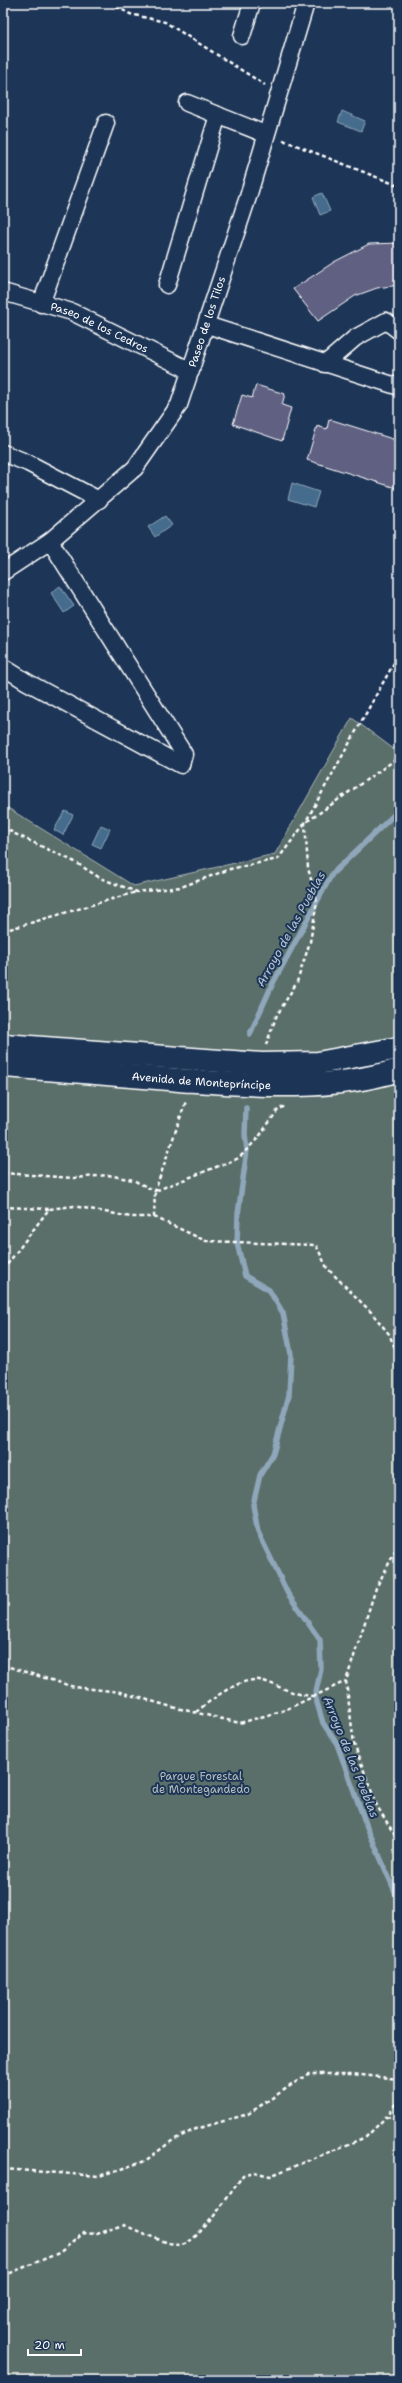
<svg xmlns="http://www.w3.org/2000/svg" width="402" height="2383" viewBox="0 0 402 2383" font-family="'Shantell Sans',sans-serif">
	<rect width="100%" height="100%" fill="#1d3557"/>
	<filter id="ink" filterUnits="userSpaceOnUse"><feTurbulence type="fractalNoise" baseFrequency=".025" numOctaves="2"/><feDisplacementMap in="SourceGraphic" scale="8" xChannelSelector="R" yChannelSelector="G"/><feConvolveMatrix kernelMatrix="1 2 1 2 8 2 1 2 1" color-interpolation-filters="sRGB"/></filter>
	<g filter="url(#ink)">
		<path fill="#5a6e6a" stroke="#acb6b4" d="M352,718l47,35v1627h-396v-1575l131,81 141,-32z"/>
		<path fill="#446c8c" stroke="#8fa7ba" d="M342,111l23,10 -4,10 -23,-9z
			M322,193l8,18 -10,4 -7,-18z
			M292,483l27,9 -5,15 -26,-8z
			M165,516l7,9 -17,12 -7,-10z
			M60,586l14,20 -10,7 -13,-20z
			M65,811l8,4 -10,20 -9,-5z
			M101,825l9,4 -9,19 -9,-4z"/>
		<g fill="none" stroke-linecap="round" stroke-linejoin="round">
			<path stroke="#8fa7ba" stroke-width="5.5" d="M250,1034l22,-49 60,-111 67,-64
				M246,1108l-1,27 2,15 -9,64 -1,29 8,33 24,14 14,23 8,41 -2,41 -16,59 -13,21 -7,30 5,27 30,62 32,46 1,29 -6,27 8,27 14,21 30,83 32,74"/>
		</g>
		<path fill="#616183" stroke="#fff" d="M399,243v42l-22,3 -22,8 -37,25 -25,-32 41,-27 35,-18z
			M256,385l29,9 -3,11 9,3 -9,33 -49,-17 9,-29 10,3z
			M329,419l70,22v48l-92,-29 10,-34 10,3z"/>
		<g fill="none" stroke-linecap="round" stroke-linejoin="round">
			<defs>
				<g id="street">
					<path d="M242,36l10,-33"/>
					<path d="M187,103l78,31"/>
					<path d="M167,285l51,-170"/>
					<path id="s1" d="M3,292l69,20 119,59"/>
					<path d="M41,304l65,-181"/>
					<path d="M207,325l192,62"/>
					<path d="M325,364l30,-26 31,-17 13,10"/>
					<path d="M3,453l25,10 71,37"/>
					<path id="s2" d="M3,572l47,-31 85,-73 44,-63 69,-208 58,-194"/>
					<path d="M3,667l24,15 154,83 3,-11 -134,-213"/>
				</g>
				<g id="secondary">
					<path d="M3,1045l259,19 56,-1 81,-15"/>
					<path id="s3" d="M3,1066c59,4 117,9 176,14 73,5 149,12 220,-10"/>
				</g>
			</defs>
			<use href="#street" stroke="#fff" stroke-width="19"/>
			<use href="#secondary" stroke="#fff" stroke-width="25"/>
			<path stroke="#fff" stroke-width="2.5" stroke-dasharray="4 3" stroke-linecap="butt" d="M110,3l20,11 35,8 100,63
				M283,140l116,46
				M3,826l10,7 62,29 25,16 37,14 44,-5 49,-18 48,-10 27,-36 94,-66
				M3,931l133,-39
				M266,1045l10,-28 21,-35 13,-40 7,-40 -9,-34 -3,-45 94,-169
				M3,1173l71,5 34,-3 25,5 22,11 31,-90
				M3,1207l46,2
				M154,1217l52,24 110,4 11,23 44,44 18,22 10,23
				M3,1270l46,-61 25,-3 57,11h23l1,-26 84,-33 19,-20 20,-28 7,-4
				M399,1544l-23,44 -30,93 8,63 23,62 22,36
				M3,1665l71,22 46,5 52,15 68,16 45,-13 61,-29
				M196,1712c15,-12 47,-38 68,-31 17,6 30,14 49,15
				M387,2116l12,3
				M3,2169l96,7 46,-15 28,-21 23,-11 52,-15 60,-40h44l47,5
				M3,2276l56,-23 25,-20 13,1 27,-9c12,5 46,21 57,20 17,-2 52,-55 62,-70l11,-3 16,4 96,-39 21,-21 12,-17"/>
			<use href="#street" stroke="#1d3557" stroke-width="16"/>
			<use href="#secondary" stroke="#1d3557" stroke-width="22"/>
		</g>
	</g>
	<g text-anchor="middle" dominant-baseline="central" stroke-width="4" stroke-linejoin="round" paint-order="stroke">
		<g font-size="11" fill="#fff" stroke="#1d3557">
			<text stroke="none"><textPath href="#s2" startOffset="333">Paseo de los Tilos</textPath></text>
			<text stroke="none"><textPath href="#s1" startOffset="103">Paseo de los Cedros</textPath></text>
			<text stroke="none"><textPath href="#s3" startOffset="199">Avenida de Montepríncipe</textPath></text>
		</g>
		<g font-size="11" fill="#b5bebc" stroke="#1d3557">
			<text x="201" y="1776">Parque Forestal<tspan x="201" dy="13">de Montegandedo</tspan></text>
		</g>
		<g font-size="12" font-style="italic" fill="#b4c4d1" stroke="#1d3557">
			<text transform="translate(291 929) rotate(-61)">Arroyo de las Pueblas</text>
			<text transform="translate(351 1757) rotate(68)">Arroyo de las Pueblas</text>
		</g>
	</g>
	<rect width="402" height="2383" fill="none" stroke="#1d3557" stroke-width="16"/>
	<rect x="8" y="8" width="386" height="2367" fill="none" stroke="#fff" stroke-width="1.5" filter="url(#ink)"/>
	<path d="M28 2349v6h53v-6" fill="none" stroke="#ffffff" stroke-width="2"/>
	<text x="34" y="2349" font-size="12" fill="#ffffff" stroke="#1d3557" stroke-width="3" paint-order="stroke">20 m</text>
</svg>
